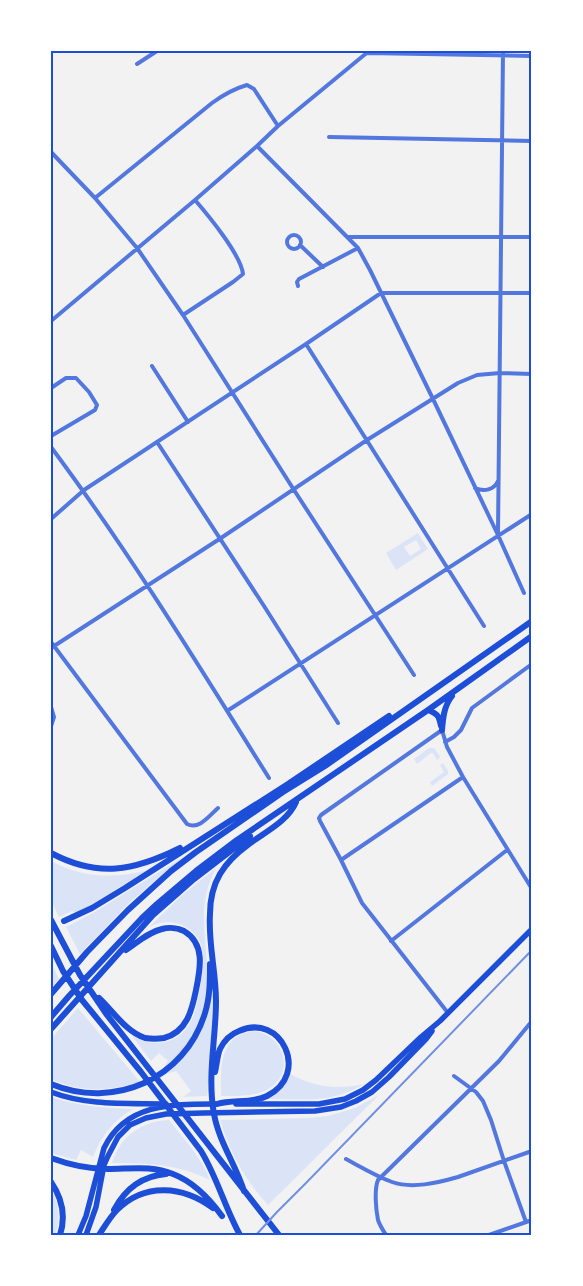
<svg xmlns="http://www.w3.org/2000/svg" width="583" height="1286" viewBox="0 0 583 1286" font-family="Poppins,sans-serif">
	<rect width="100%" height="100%" fill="#f2f2f2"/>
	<path fill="#dbe4f7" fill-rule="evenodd" d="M418,533l10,16 -32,21 -10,-17zM416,540l5,9 -11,7 -6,-9z
		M429,748h4l2,1 5,8 -3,3 -4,-7h-2l-14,11 -3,-5z
		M443,763l5,8v3l-16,12 -2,-4 14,-10 -4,-7z
		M183,857l-54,46 -49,51 -14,-27 27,-14z
		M51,861c31,17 63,18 97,9l-71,43 -5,-2 -13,6 -8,-17z
		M216,868c-13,25 -13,44 -11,71 4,42 5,78 -23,113 -6,6 -14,12 -20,18l6,-9 -9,-8 -8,8 -19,-25c25,13 49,8 61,-19 4,-10 5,-20 7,-30 2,-12 5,-26 2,-39 -6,-23 -32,-32 -53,-21l32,-31z
		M51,962l8,17 -8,10z
		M213,991l-1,37 -5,68 -24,1 8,-6 -15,-20 -10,3c29,-24 40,-47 47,-83z
		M78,1008l62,74c-30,9 -59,11 -89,-3v-40z
		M254,1031c28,3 42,40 16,57 -13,9 -34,8 -49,8 0,-27 -3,-61 33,-65z
		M290,1074c24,13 48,16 74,10 -32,20 -61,15 -97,15 12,-5 19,-13 23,-25z
		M379,1095l-111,110c-23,-25 -38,-52 -48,-85l89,-2 19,-2 27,-8z
		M51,1097c27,9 54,11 82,12 -19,11 -32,27 -40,48l-12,-7 -5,10 -25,-7z
		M169,1120c15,19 32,37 41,60 -33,-16 -62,-17 -98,-17 8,-27 30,-42 57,-43z
		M51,1188c8,15 10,31 4,47h-4z"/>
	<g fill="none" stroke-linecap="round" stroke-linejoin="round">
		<path stroke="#5277de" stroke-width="4" d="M367,53l165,3
			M137,64l20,-13
			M329,137l203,4
			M257,146l101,102 12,22 63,129 65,136 26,58
			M51,152l44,46 42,50 46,67 111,175 120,185
			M95,198l117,-95c11,-8 21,-14 35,-18l7,4 24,37
			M287 242a7 7 0 1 1 14 0a7 7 0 1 1-14 0Z
			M348,237h184
			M300,245l23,22
			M298,286l-1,-4 2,-3 59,-31
			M183,315l50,-33 10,-8c-2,-19 -35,-59 -48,-74
			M51,321l144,-121 62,-54 21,-20 91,-75
			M306,344l178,282
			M152,366l36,56
			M51,388l15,-10h10l13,14 8,13 -2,5 -44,26
			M157,442l107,164 74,117
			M51,447c79,106 148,219 218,331
			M475,488c9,4 19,2 23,-7
			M51,519l33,-29 222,-146 75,-51h151
			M498,533l5,-482
			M51,642l136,182c12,6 22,-8 31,-16
			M51,648l170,-110 146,-98 91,-57 19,-8 23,-2 32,1
			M51,707l3,10 -3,9
			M227,711l305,-197
			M445,742l9,-5 7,-7 11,-22 60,-44
			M341,860l122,-83
			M391,941l116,-91
			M448,1013l-86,-110 -21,-43 -21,-39 -1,-3 2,-3 121,-85 5,17 16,30 69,112
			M454,1076l22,16 7,9 8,19 13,41 22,61
			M346,1159c15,8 30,17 46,23 20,7 45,1 66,-5l74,-26
			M386,1235c-3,-5 -6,-9 -8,-15 -2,-10 -4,-30 0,-40l121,-119 33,-40
			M489,1235l43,-15"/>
		<path stroke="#1d4ed8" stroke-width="5.5" d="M51,1092c36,14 77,11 115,12
			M236,1104h83l26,-5 18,-9 13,-10 45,-43 19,-16 92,-92
			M78,1235l8,-19 18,-68c22,-45 69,-44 112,-44
			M86,1235l10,-28 8,-42 4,-9 10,-19 12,-12 16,-7 20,-4 38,-1 111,-2 26,-4 15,-6 16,-9 17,-15 37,-38 6,-8"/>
		<path stroke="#1d4ed8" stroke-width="6" d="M428,710c10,4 11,6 13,16
			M442,730c1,-12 2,-24 10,-34
			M51,853c47,25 83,18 129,-5
			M51,920l29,55 27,40 172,220
			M64,921l28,-13 33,-20 163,-104 101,-68
			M51,946l12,25 19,29 59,72 60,79c16,26 24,57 39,84
			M51,994l36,-42 41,-42 43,-39 25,-19 87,-60 42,-26 207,-145
			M99,998c14,13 27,34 46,40 6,1 13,1 19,0 23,-6 28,-28 32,-48 4,-20 10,-46 -12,-59 -6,-3 -15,-4 -22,-2 -14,3 -25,14 -36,21
			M51,1017l18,-21 73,-78 15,-14 39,-33 41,-31 191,-130 104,-74
			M51,1029l102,-114 41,-36 56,-43
			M215,1072c2,-8 2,-16 5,-23 4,-8 11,-15 19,-18 42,-19 72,43 28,65 -16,8 -34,3 -50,8
			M51,1084c63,26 134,-5 154,-71 5,-16 5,-32 5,-49
			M51,1158c19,7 38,11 57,11 22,0 44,-4 65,5 21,8 36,24 49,42
			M51,1182c11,16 15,34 9,53
			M244,1191c-8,-26 -25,-49 -30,-77 -7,-38 2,-76 2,-113 0,-30 -8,-58 -6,-87 0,-14 3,-28 10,-40 7,-12 18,-22 29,-30 16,-12 39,-23 47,-42
			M114,1210c11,-21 28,-34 52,-36
			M99,1235c6,-9 11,-18 18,-25 28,-28 66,-24 96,-2"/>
		<path stroke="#7290e2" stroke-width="2" d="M256,1235l21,-23 29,-29 226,-233"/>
	</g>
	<rect width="583" height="1286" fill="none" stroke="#ffffff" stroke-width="105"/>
	<rect x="52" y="52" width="478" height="1182" fill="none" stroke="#1d4ed8" stroke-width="2"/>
</svg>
